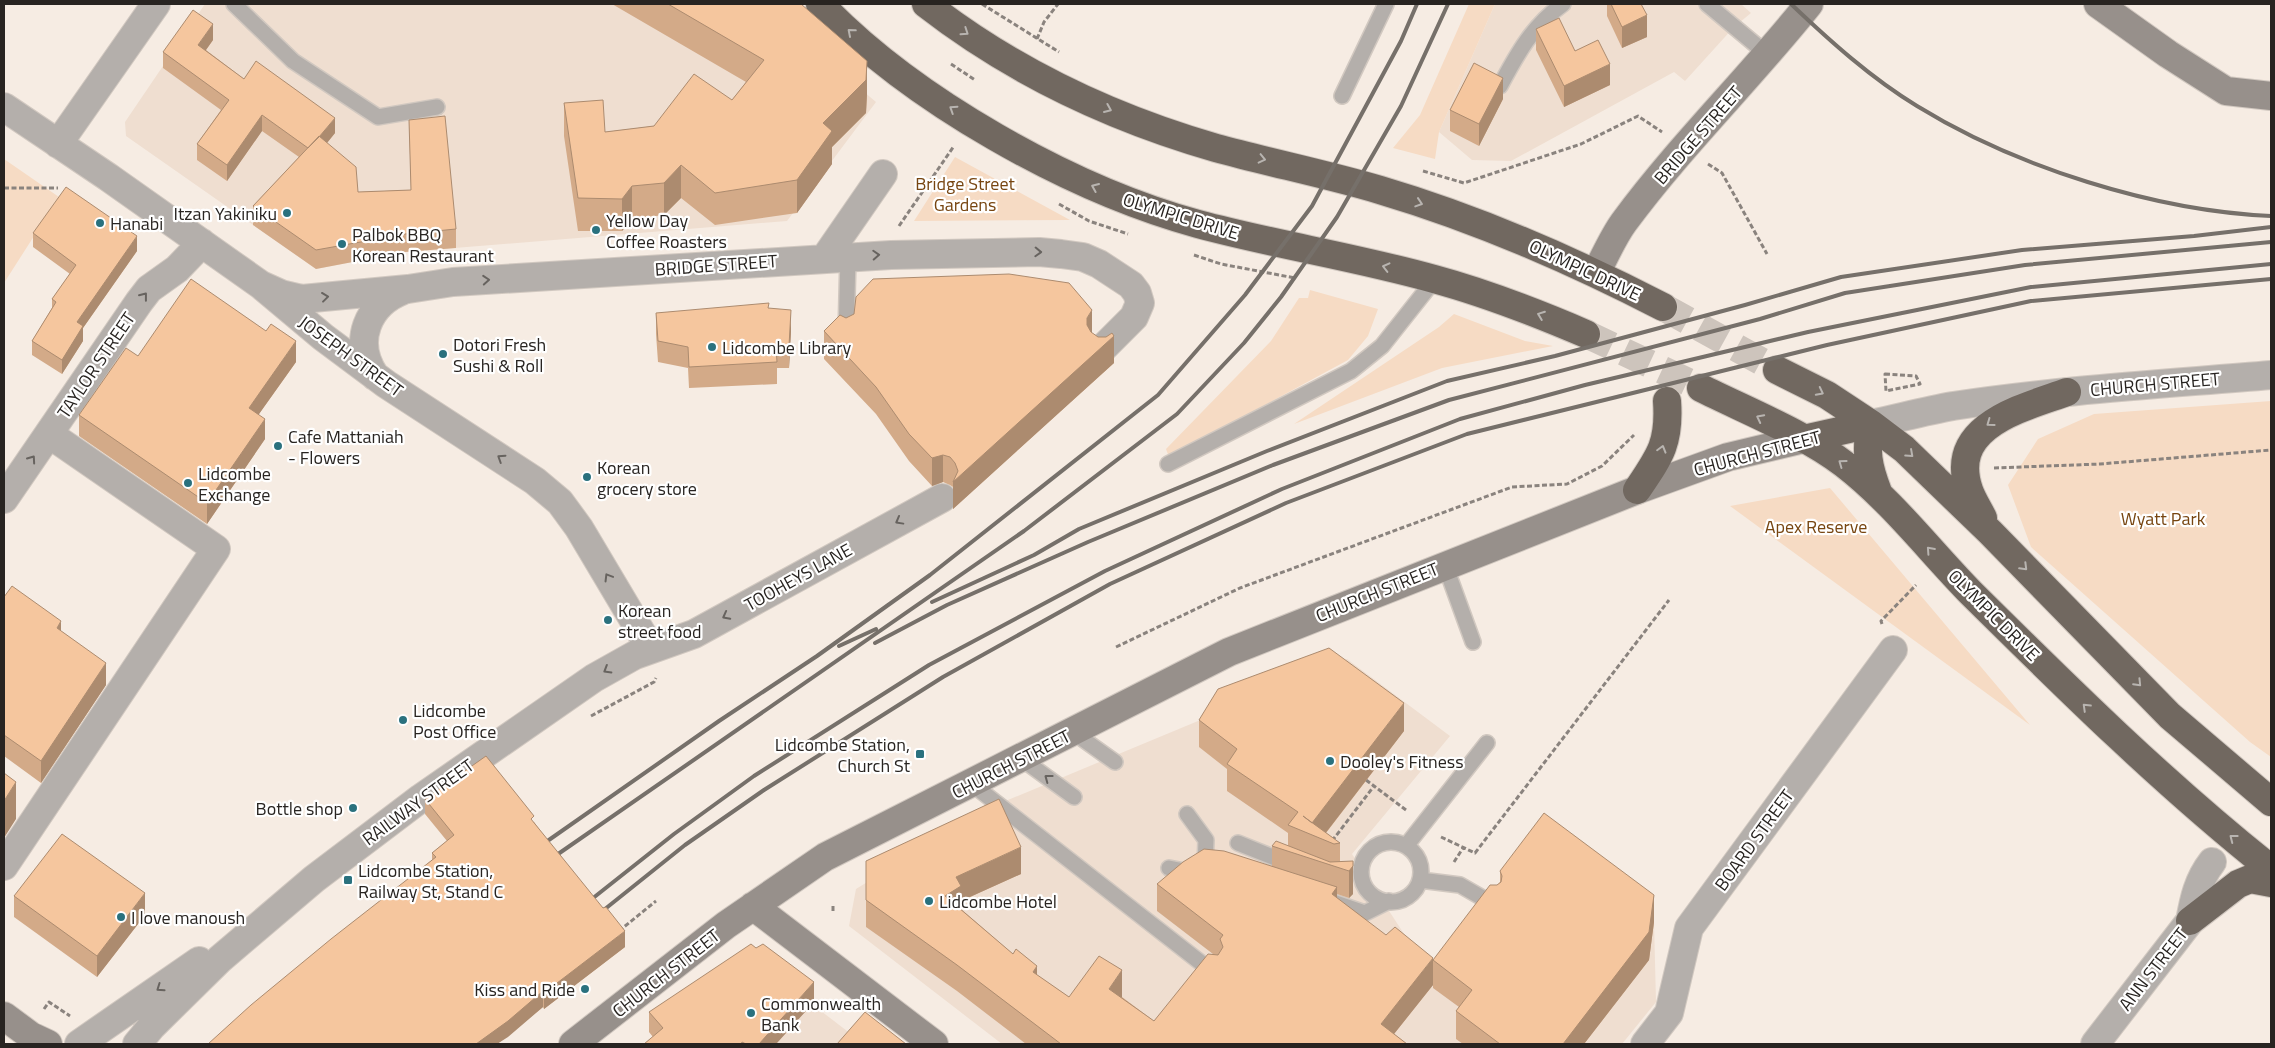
<svg xmlns="http://www.w3.org/2000/svg" width="2275" height="1048" viewBox="0 0 2275 1048" font-family="'Titillium Web',sans-serif">
	<rect width="100%" height="100%" fill="#f6ece3"/>
	<path fill="#efded0" d="M205,4h561l19,21 91,77 -89,119 -382,31 -89,17 -190,-133 -1,-14z
		M1495,4h246l10,9 -17,14 -49,54 -11,-9 -163,89 -39,-1 -33,-28z
		M1347,659l103,77 -98,118 82,126 110,-143 110,85 2,80 -34,42h-620l-153,-118 7,-37 128,-79z
		M761,965l103,79h-218z"/>
	<path fill="#f6dbc4" d="M1469,4h26l-56,128 -4,27 -42,-11 27,-33z
		M955,157l115,63 -156,1z
		M4,159l55,38 -55,86z
		M1310,290l68,19 -10,27 -20,24 -179,97 -3,-8 105,-108 28,-43h9z
		M1454,314l71,27 28,5 -111,22 -148,56 145,-97z
		M2271,401v356l-21,-15 -219,-195 -23,-62 30,-46 56,-25z
		M1830,488l200,237 -300,-219z"/>
	<g fill="none" stroke-linecap="round" stroke-linejoin="round">
		<path stroke="#cdc4bc" stroke-width="28" stroke-dasharray="28 14" stroke-linecap="butt" d="M1663,307l114,63
			M1586,334l115,54"/>
		<defs>
			<path id="lane" d="M234,4l59,57 85,56 59,-10
				M1707,4l61,51
				M1500,86c17,-32 33,-61 63,-82
				M1342,96l44,-92
				M846,336l2,-79
				M1168,464l183,-93 31,-25 53,-67
				M1445,565l28,77
				M1073,732l42,30
				M1022,759l52,38
				M972,784l242,189
				M1187,814l19,26 -1,26
				M1361 872a30 30 0 1 1 60 0a30 30 0 1 1-60 0Z
				M1238,843l52,21
				M1406,846l81,-103
				M1169,868l15,3 9,-2
				M1420,880l40,5 33,19
				M1330,901l35,12 24,-12"/>
			<path id="street" d="M4,107l104,70 153,108 62,52 63,47 149,97 25,21 19,26 72,121
				M58,144l98,-140
				M825,258l58,-84
				M261,285l20,9 21,5 106,-10 45,-7 438,-27 148,-3 22,2 22,3 16,7 32,21 6,8 3,10 -6,14 -32,32
				M375,376c-23,-34 -8,-72 29,-86
				M1871,424c28,-6 55,-13 82,-18 106,-16 212,-22 318,-31
				M4,499l135,-197 10,-13 28,-20 25,-26
				M4,866l212,-317 -167,-115
				M79,1044l120,-83
				M137,1044l15,-18 68,-67 94,-80 107,-81 173,-120 41,-23 59,-21 248,-136
				M1645,1044l24,-31 20,-85 204,-278
				M2095,1044l95,-123c4,-22 8,-41 22,-59"/>
			<path id="secondary" d="M2098,4l70,50 58,37 45,5
				M1596,273c9,-17 17,-36 28,-51 56,-76 126,-144 185,-218
				M753,906l181,138
				M4,1016l27,20 17,8
				M573,1044l153,-119 99,-68 404,-205 408,-162 91,-33 76,-18"/>
			<path id="highway" d="M820,4c92,96 250,185 378,220 78,21 158,33 236,55 52,14 103,34 152,55
				M926,4c85,66 186,114 290,144 55,15 110,26 164,42 98,29 192,70 283,117
				M1777,370l50,25 44,29 33,25 86,83 180,184 101,86
				M1701,388c44,22 104,46 143,76 48,37 85,86 127,129 97,96 193,191 300,276
				M1871,424c-6,27 -3,42 7,68
				M1804,439l67,-15
				M1637,490c23,-34 33,-47 30,-89
				M1983,518c-5,-10 -11,-19 -14,-28 -22,-65 54,-82 98,-98
				M2190,921l48,-37 12,-5 21,4"/>
		</defs>
		<use href="#lane" stroke="#d1c8c0" stroke-width="18"/>
		<use href="#street" stroke="#d1c8c0" stroke-width="30"/>
		<use href="#secondary" stroke="#d1c8c0" stroke-width="30"/>
		<use href="#highway" stroke="#d1c8c0" stroke-width="30"/>
		<path stroke="#8a837e" stroke-width="3" stroke-dasharray="5 2.5" stroke-linecap="butt" d="M982,4l77,48
			M1037,39l7,-17 14,-18
			M951,64l24,16
			M1708,164l14,9 45,81
			M1423,171l41,12 117,-39 57,-28 24,16
			M4,188h54
			M1059,204l30,17 39,13
			M899,226l55,-80
			M1194,255l27,9 74,14
			M1885,374l31,2 4,8 -34,7z
			M1994,468l106,-4 171,-14
			M1882,624l-1,-3 35,-36
			M1116,647l124,-59 272,-101 55,-3 35,-18 32,-31
			M591,716l63,-34 2,-4
			M1366,780l40,30
			M1441,837l34,16 194,-253
			M1332,841l42,-55
			M1454,862l9,-14
			M833,911v-7
			M619,931l37,-30
			M44,1009l5,-7 21,14"/>
		<use href="#lane" stroke="#b4afab" stroke-width="15"/>
		<use href="#street" stroke="#b4afab" stroke-width="28"/>
		<use href="#secondary" stroke="#97908b" stroke-width="28"/>
		<use href="#highway" stroke="#716860" stroke-width="28"/>
		<path stroke="#76706a" stroke-width="4" d="M1791,4c39,37 80,74 126,102 99,61 238,105 354,110
			M932,602l102,-47 45,-26 188,-78 180,-70 108,-25 190,-51 96,-28 181,-27 172,-14 77,-9
			M875,643l72,-38 141,-63 185,-77 176,-65 311,-81 85,-26 180,-28 246,-23
			M839,646l37,-17
			M536,849l183,-128 98,-65 113,-81 228,-180 87,-100 67,-89 89,-165 16,-37
			M548,861l476,-330 153,-117 67,-71 37,-46 56,-80 64,-111 47,-102
			M583,906l91,-72 80,-58 175,-111 176,-94 177,-82 178,-70 125,-34 223,-53 223,-45 240,-23
			M595,917l90,-72 79,-55 179,-113 167,-93 176,-81 181,-69 360,-89 204,-44 240,-22"/>
	</g>
	<path fill="#d3aa88" d="M612,4h189l66,90 -1,19 -34,34v17l-35,49 -82,12 -34,-27 -17,17 -32,4 -10,12h-44l-14,-95v-33l41,29 49,-6 78,-26 14,-18z
		M1607,4h34l6,33 -25,11 -15,-32z
		M1536,29l39,22 35,34 -46,22 -28,-57z
		M213,40l-7,10 38,29 91,54 -8,10 31,49 53,-2 -2,-70 47,109v19l-51,4 -89,17 -63,-44v-19l46,-49 -37,-26 -35,50 -30,-21v-16l24,-34 -58,-42v-16z
		M1503,99l-24,47 -29,-15v-21z
		M33,233l104,18 -54,77v13l-21,33 -30,-19v-14l20,-33v-9l18,-25 -37,-27z
		M769,308l22,23 -2,37h-12v16l-88,4 -1,-20 -30,-6 -2,-28v-21z
		M824,331l268,2 22,30 -161,146v-22l-3,-2 -7,-3 -11,4 -23,-25 -33,-47 -52,-55z
		M138,356l158,6 -37,52 6,25 -58,85 -128,-88v-21z
		M4,597l57,34 45,54 -65,98 -37,-27z
		M1199,720l205,11 -78,102 14,10v19l13,-1v33l-4,4 -12,-4v4l96,87 -39,49 13,10h-381l-69,-53 -91,-64v-66l155,13 -60,27v8l76,66 32,22h53l32,24 59,-67 -56,-43v-27l115,-18v-20h16v-13l-61,-42v-22l-28,-22z
		M425,799l109,23 91,125 -81,62 -1,-2 -46,37h-289l224,-184v-7l15,-12 -22,-27z
		M1500,871l154,51 -5,38 -65,84h-121l-7,-5v-28l3,-4 -26,-19v-28l67,-78z
		M14,896l131,19 -48,62 -83,-60z
		M814,1002l-38,42h-132l9,-7 -4,-5v-20z"/>
	<path fill="#ac8b6f" d="M1647,15v22l-25,11v-21z
		M213,24v16l-15,21v-16z
		M867,61v33l-1,19 -34,34v17l-35,49v-33l26,-57z
		M1610,64v21l-46,22v-21z
		M1503,78v21l-24,47v-22z
		M262,115v16l-35,50v-16z
		M335,118v15l-26,32v-16z
		M681,165v33l-17,17v-32z
		M632,186v33l-10,12v-32z
		M137,236v15l-54,77v13l-21,33v-14l15,-38z
		M791,310v21l-2,37v-22z
		M1092,310v27l-5,8v-27z
		M1114,336v27l-161,146v-27z
		M296,341v21l-47,66v-20z
		M265,419v20l-58,85v-21z
		M943,455v27l-11,4v-28z
		M61,621v22l-4,-15z
		M106,663v22l-65,98v-22z
		M1404,703v28l-83,108 -9,-16z
		M16,782v37l-12,19v-37z
		M1021,847v27l-60,27v12l-16,-17 11,-19z
		M1353,861v33l-4,4v-27z
		M1337,887v27l-5,-20z
		M145,893v22l-48,62v-21z
		M1654,895v27l-5,38 -65,84h-21z
		M625,931v16l-81,62v-16z
		M1433,958v27l-47,59 -5,-20z
		M1037,966v27l-4,-21z
		M1122,970v27l-13,18v-26z
		M814,982v20l-38,42h-17z
		M543,991v16l-35,30 -11,7h-21z"/>
	<path fill="#f5c69e" stroke="#ac8b6f" d="M668,4h133l66,57 -1,19 -43,43 9,8 -35,49 -82,13 -34,-28 -17,18 -32,3 -10,13 -44,-1 -14,-95 39,-3 2,32 49,-6 40,-52 38,26 32,-40z
		M1611,4h30l6,11 -25,12z
		M193,10l20,14 -15,21 46,34 12,-18 79,57 -16,19 -11,11 -46,-33 -35,50 -30,-21 32,-44 -66,-48z
		M1559,18l16,33 23,-11 12,24 -46,22 -28,-57z
		M1474,63l29,15 -24,46 -29,-14z
		M445,116l11,113 -51,5 -89,16 -63,-44 66,-70 37,31 2,25 53,-2 -2,-70z
		M66,187l71,49 -60,86 6,4 -21,34 -30,-19 24,-39 -4,-3 24,-34 -43,-32z
		M1009,274l60,9 23,27 -5,8v7l4,7 7,5h8l6,-4 2,3 -161,146 5,-11 -3,-8 -5,-6 -7,-2 -11,3 -23,-24 -33,-47 -52,-56 16,-16 6,3 8,-4 2,-17 17,-18z
		M191,279l75,52 5,-7 25,17 -47,67 16,11 -58,84 -128,-88 47,-67 12,8z
		M769,303l-1,5 23,2 -2,36 -13,1 1,15 -88,5 -1,-20 -30,-6 -2,-28z
		M12,586l49,35 -4,7 49,35 -65,98 -37,-26v-138z
		M1329,648l75,55 -92,120 -9,-7 37,27 -6,1 -46,-19 10,-13 -71,-48 10,-15 -38,-29 19,-31z
		M486,756l48,60 -3,3 72,89 3,-1 19,24 -81,62 -1,-2 -35,30 -32,23h-268l43,-39 80,-66 105,-82 -4,-4 22,-18 -29,-36z
		M4,773l12,9 -12,19z
		M999,799l22,48 -65,30 5,9 -16,10 68,58 3,-5 21,17 -4,6 36,25 30,-41 23,14 -13,19 45,32 54,-67 10,1 5,-8 -3,-8 3,-4 -66,-51 26,-22 21,-13 20,2 113,36 -5,7 54,41 9,-8 38,31 -52,66 26,20h-346l-104,-79 -91,-65v-39z
		M1544,813l110,82 -5,37 -86,112h-63l-44,-33 16,-21 -39,-30 57,-75h7l4,-3 1,-6 -2,-5z
		M62,834l83,59 -48,63 -83,-60z
		M1276,841l54,21 23,-1v5l-4,5 -77,-25z
		M751,944l5,4 7,-4 51,38 -55,62h-13l-4,-2 -1,2h-97l19,-16 -14,-16z
		M865,1012l41,32h-69z"/>
	<defs><path id="oneway-chevron" d="M-2-3.5L2.5 0L-2 3.5" fill="none" stroke-width="1.6" stroke-linecap="round" stroke-linejoin="round" transform="scale(1.25)"/></defs>
	<g stroke="#b8b4b0">
		<use href="#oneway-chevron" transform="translate(851 32) rotate(-139)"/>
		<use href="#oneway-chevron" transform="translate(965 32) rotate(34)"/>
		<use href="#oneway-chevron" transform="translate(953 109) rotate(-147)"/>
		<use href="#oneway-chevron" transform="translate(1108 109) rotate(23)"/>
		<use href="#oneway-chevron" transform="translate(1262 159) rotate(13)"/>
		<use href="#oneway-chevron" transform="translate(1095 187) rotate(-157)"/>
		<use href="#oneway-chevron" transform="translate(1419 203) rotate(18)"/>
		<use href="#oneway-chevron" transform="translate(1386 267) rotate(-166)"/>
		<use href="#oneway-chevron" transform="translate(1541 315) rotate(-159)"/>
		<use href="#oneway-chevron" transform="translate(1820 392) rotate(27)"/>
		<use href="#oneway-chevron" transform="translate(1760 418) rotate(-153)"/>
		<use href="#oneway-chevron" transform="translate(1990 423) rotate(144)"/>
		<use href="#oneway-chevron" transform="translate(1662 449) rotate(-74)"/>
		<use href="#oneway-chevron" transform="translate(1910 454) rotate(42)"/>
		<use href="#oneway-chevron" transform="translate(1842 463) rotate(-144)"/>
		<use href="#oneway-chevron" transform="translate(1930 550) rotate(-132)"/>
		<use href="#oneway-chevron" transform="translate(2024 567) rotate(45)"/>
		<use href="#oneway-chevron" transform="translate(2138 683) rotate(46)"/>
		<use href="#oneway-chevron" transform="translate(2086 707) rotate(-136)"/>
		<use href="#oneway-chevron" transform="translate(2233 838) rotate(-142)"/>
	</g>
	<g stroke="#67635f">
		<use href="#oneway-chevron" transform="translate(1038 252) rotate(2)"/>
		<use href="#oneway-chevron" transform="translate(876 255) rotate(-3)"/>
		<use href="#oneway-chevron" transform="translate(486 280) rotate(-4)"/>
		<use href="#oneway-chevron" transform="translate(144 296) rotate(-52)"/>
		<use href="#oneway-chevron" transform="translate(325 297) rotate(-7)"/>
		<use href="#oneway-chevron" transform="translate(501 458) rotate(-147)"/>
		<use href="#oneway-chevron" transform="translate(32 459) rotate(-55)"/>
		<use href="#oneway-chevron" transform="translate(899 521) rotate(151)"/>
		<use href="#oneway-chevron" transform="translate(608 577) rotate(-121)"/>
		<use href="#oneway-chevron" transform="translate(726 616) rotate(152)"/>
		<use href="#oneway-chevron" transform="translate(607 670) rotate(149)"/>
		<use href="#oneway-chevron" transform="translate(1048 778) rotate(-143)"/>
		<use href="#oneway-chevron" transform="translate(160 988) rotate(145)"/>
	</g>
	<g fill="#2a717e" stroke="#fff" stroke-width="2">
		<circle cx="287" cy="213" r="5"/>
		<circle cx="100" cy="223" r="5"/>
		<circle cx="596" cy="230" r="5"/>
		<circle cx="342" cy="244" r="5"/>
		<circle cx="712" cy="347" r="5"/>
		<circle cx="443" cy="354" r="5"/>
		<circle cx="278" cy="446" r="5"/>
		<circle cx="587" cy="477" r="5"/>
		<circle cx="188" cy="483" r="5"/>
		<circle cx="608" cy="620" r="5"/>
		<circle cx="403" cy="720" r="5"/>
		<rect x="915" y="749" width="10" height="10" rx="2.5"/>
		<circle cx="1330" cy="761" r="5"/>
		<circle cx="353" cy="808" r="5"/>
		<rect x="343" y="875" width="10" height="10" rx="2.5"/>
		<circle cx="929" cy="901" r="5"/>
		<circle cx="121" cy="917" r="5"/>
		<circle cx="585" cy="989" r="5"/>
		<circle cx="751" cy="1013" r="5"/>
	</g>
	<g text-anchor="middle" dominant-baseline="central" stroke-width="4.5" stroke-linejoin="round" paint-order="stroke">
		<g font-size="18" fill="#282421" stroke="#fff">
			<text transform="translate(1698 135) rotate(-49)">BRIDGE STREET</text>
			<text transform="translate(1181 216) rotate(17)">OLYMPIC DRIVE</text>
			<text transform="translate(716 265) rotate(-4)">BRIDGE STREET</text>
			<text transform="translate(1585 270) rotate(25)">OLYMPIC DRIVE</text>
			<text transform="translate(351 356) rotate(36)">JOSEPH STREET</text>
			<text transform="translate(96 365) rotate(-56)">TAYLOR STREET</text>
			<text transform="translate(2155 384) rotate(-5)">CHURCH STREET</text>
			<text transform="translate(1757 453) rotate(-15)">CHURCH STREET</text>
			<text transform="translate(798 577) rotate(-29)">TOOHEYS LANE</text>
			<text transform="translate(1377 592) rotate(-22)">CHURCH STREET</text>
			<text transform="translate(1994 615) rotate(45)">OLYMPIC DRIVE</text>
			<text transform="translate(1011 764) rotate(-27)">CHURCH STREET</text>
			<text transform="translate(418 802) rotate(-36)">RAILWAY STREET</text>
			<text transform="translate(1754 840) rotate(-54)">BOARD STREET</text>
			<text transform="translate(2153 969) rotate(-52)">ANN STREET</text>
			<text transform="translate(666 973) rotate(-38)">CHURCH STREET</text>
		</g>
		<g font-size="18" fill="#774510" stroke="#fff">
			<text x="965" y="183">Bridge Street<tspan x="965" dy="21">Gardens</tspan></text>
			<text x="2163" y="518">Wyatt Park</text>
			<text x="1816" y="526">Apex Reserve</text>
		</g>
		<g font-size="18" fill="#282421" stroke="#fff" text-anchor="start">
			<text x="277" y="213" text-anchor="end">Itzan Yakiniku</text>
			<text x="606" y="220">Yellow Day<tspan x="606" dy="21">Coffee Roasters</tspan></text>
			<text x="110" y="223">Hanabi</text>
			<text x="352" y="234">Palbok BBQ<tspan x="352" dy="21">Korean Restaurant</tspan></text>
			<text x="453" y="344">Dotori Fresh<tspan x="453" dy="21">Sushi &amp; Roll</tspan></text>
			<text x="722" y="347">Lidcombe Library</text>
			<text x="288" y="436">Cafe Mattaniah<tspan x="288" dy="21">- Flowers</tspan></text>
			<text x="597" y="467">Korean<tspan x="597" dy="21">grocery store</tspan></text>
			<text x="198" y="473">Lidcombe<tspan x="198" dy="21">Exchange</tspan></text>
			<text x="618" y="610">Korean<tspan x="618" dy="21">street food</tspan></text>
			<text x="413" y="710">Lidcombe<tspan x="413" dy="21">Post Office</tspan></text>
			<text x="910" y="744" text-anchor="end">Lidcombe Station,<tspan x="910" dy="21">Church St</tspan></text>
			<text x="1340" y="761">Dooley's Fitness</text>
			<text x="343" y="808" text-anchor="end">Bottle shop</text>
			<text x="358" y="870">Lidcombe Station,<tspan x="358" dy="21">Railway St, Stand C</tspan></text>
			<text x="939" y="901">Lidcombe Hotel</text>
			<text x="131" y="917">I love manoush</text>
			<text x="575" y="989" text-anchor="end">Kiss and Ride</text>
			<text x="761" y="1003">Commonwealth<tspan x="761" dy="21">Bank</tspan></text>
		</g>
	</g>
	<rect width="2275" height="1048" fill="none" stroke="#282421" stroke-width="10"/>
</svg>
